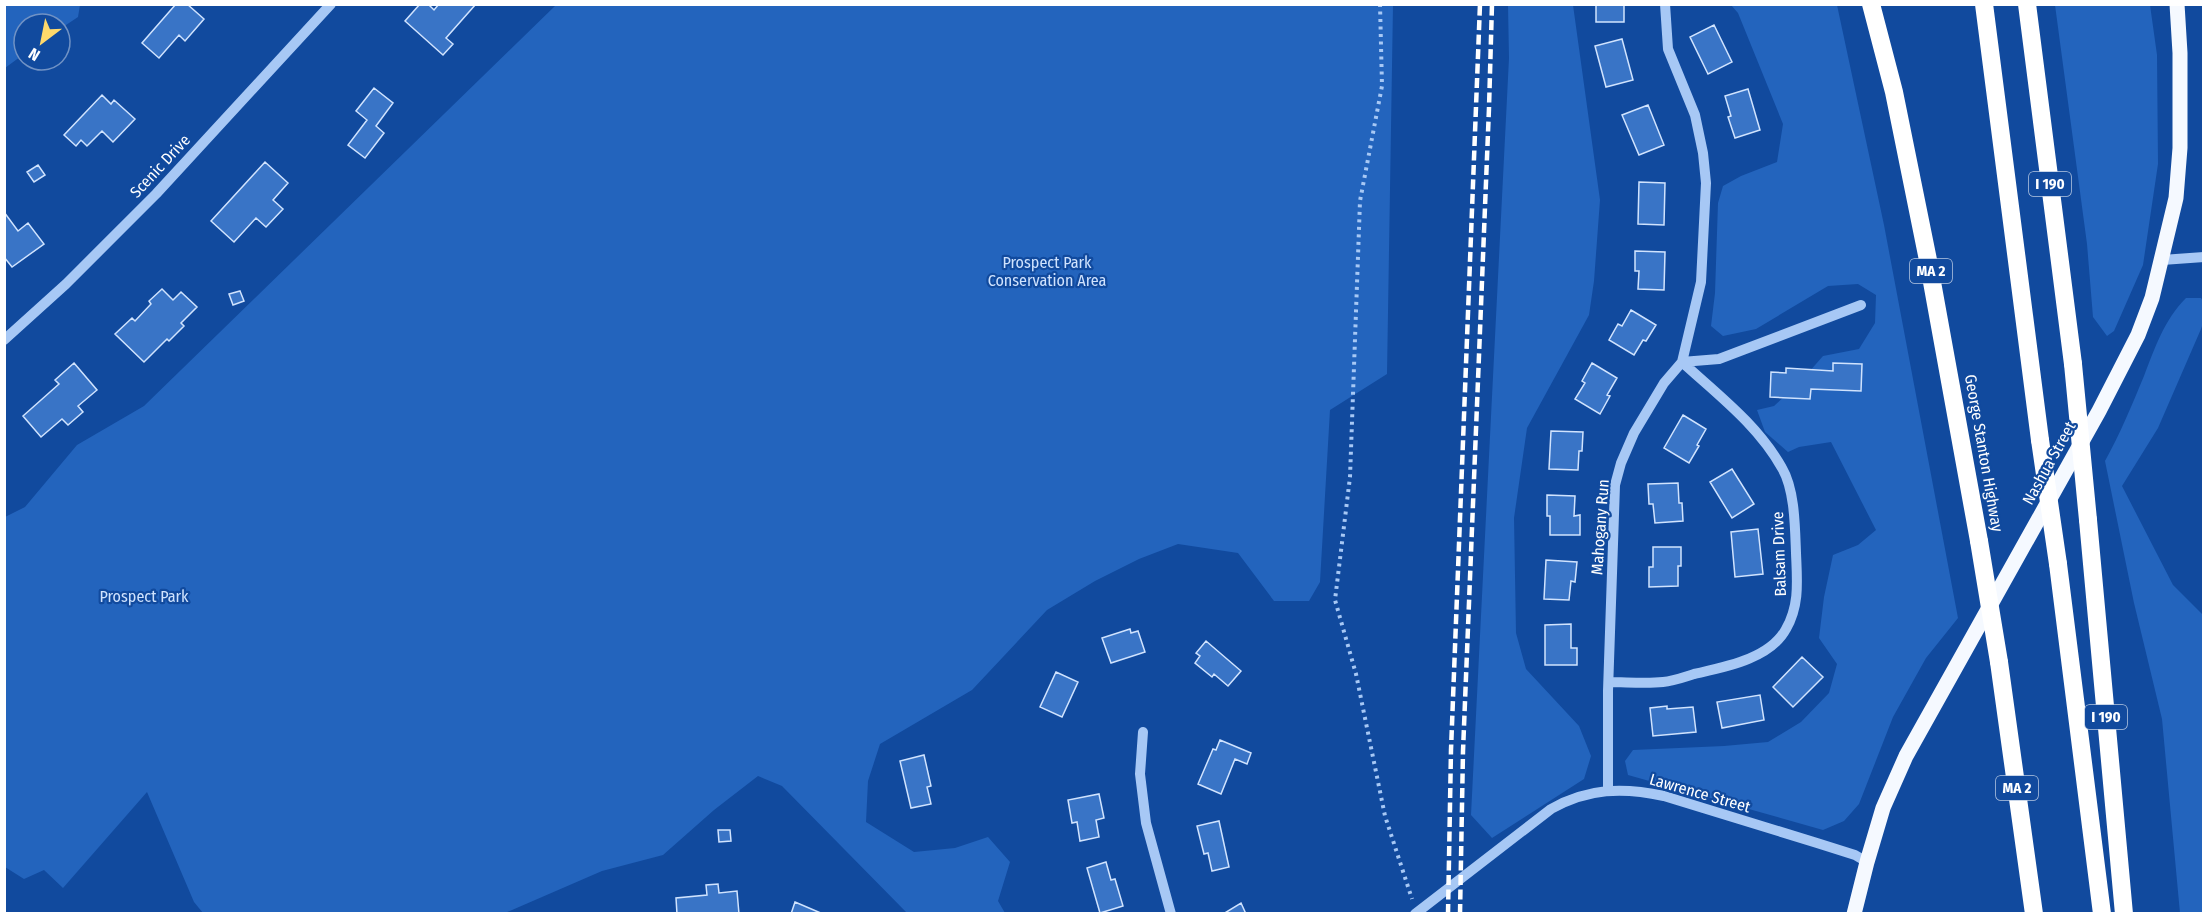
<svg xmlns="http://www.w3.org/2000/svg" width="2208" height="918" viewBox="0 0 2208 918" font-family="'Fira Sans Condensed',sans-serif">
	<rect width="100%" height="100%" fill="#114a9e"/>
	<path fill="#2364bd" d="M5,4h75v1l-2,12 -18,12v-5h-36v30l-19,14z
		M556,5h837l-6,369 -57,36 -10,172 -11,19h-35l-36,-48 -60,-9 -39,15 -44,22 -48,29 -75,80 -92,54 -12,37 -2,41 48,30 41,-4 33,-11 22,25 -12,39 7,12h-98l-125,-127 -24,-10 -44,34 -51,45 -61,16 -97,42h-302l-9,-11 -47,-110 -84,96 -19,-18 -20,9 -19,-12v-350l20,-10 52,-62 67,-39z
		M1508,5h65l27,195 -6,81 -5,34 -62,113 -13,90 2,115 10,36 53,57 12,30 -7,23 -92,59 -21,-23 38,-757z
		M1731,5h106l47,220 74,393 -32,40 -33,59 -34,87 -15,17 -21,9 -195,-55 -3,-14 8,-11 91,-4 44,-4 33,-20 28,-29 8,-29 -18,-26 5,-41 9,-42 25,-10 18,-15 -45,-88 -32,5 -11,5 -23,-20 -8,-22 17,-4 28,-26 21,-24 36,-7 16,-26 1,-28 -18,-11 -30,2 -72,43 -33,7 -12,-10 4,-33 3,-90 5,-17 18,-10 36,-14 6,-38 -45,-111z
		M2055,5h95l7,50 1,109 -15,101 -29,66 -7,5 -14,-19 -6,-73z
		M2186,298h15l2,3v22l-2,6 -43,99 -36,58 51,99 30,30v299l-23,-1 -18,-194 -28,-116 -29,-142c15,-27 27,-56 39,-85 11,-28 20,-56 42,-78z"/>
	<path fill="#3974c6" stroke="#d0e3fe" stroke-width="1.5" d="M176,4h11l17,15 -19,22 -6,-6 -20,23 -17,-15z
		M420,4h8l6,6 5,-6h37l-30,34 7,6 -10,11 -38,-34z
		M1596,4h28v18h-28z
		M1714,25l18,37 -24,12 -18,-37z
		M1622,39l11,41 -27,7 -11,-41z
		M374,88l19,15 -17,23 8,7 -19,25 -17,-13 19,-25 -11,-9z
		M1748,89l12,41 -25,8 -7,-21 3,-1 -6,-20z
		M102,95l9,9 3,-4 21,19 -22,23 -11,-11 -15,15 -6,-6 -5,6 -12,-11z
		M1648,105l16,40 -25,10 -17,-40z
		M265,162l23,21 -15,17 10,9 -17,18 -10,-9 -22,24 -23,-21z
		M38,165l7,10 -11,7 -7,-10z
		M1639,182l26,1 -1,42 -26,-1z
		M4,212l14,19 10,-8 16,21 -32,23 -8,-10z
		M1635,251l30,1 -1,38 -26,-1 1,-18h-4z
		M162,289l11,11 8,-8 16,15 -16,16 3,3 -15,15 -2,-2 -23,23 -29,-28 17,-16 3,3 16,-17 -2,-3z
		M240,291l4,10 -11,4 -4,-11z
		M1631,310l25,15 -10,16 -3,-1 -9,15 -25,-15 9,-16 4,2z
		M74,363l23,27 -19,16 5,6 -15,13 -6,-6 -21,18 -18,-21 36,-32 -4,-4z
		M1592,363l25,15 -10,17 3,1 -10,18 -25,-15 10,-16 -3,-2z
		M1833,363l29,1 -1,27 -50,-2 -1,10 -40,-2 1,-25 15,1v-5l47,3z
		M1683,415l23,14 -9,16 2,1 -10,17 -25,-15z
		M1551,431l32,1 -1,19h-3l-1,19 -29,-1z
		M1732,469l22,35 -22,14 -22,-36z
		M1678,483l1,20h3l1,18 -28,2 -2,-19h-4l-1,-20z
		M1547,495l28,1 -1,20 6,-1v20h-30v-19h-3z
		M1758,529l5,45 -28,3 -4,-45z
		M1653,547h28v19h-3v20l-29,1v-20h4z
		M1546,560l31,2 -2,20 -4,-1 -2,19 -25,-1z
		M1571,624v24h6v17h-32v-40z
		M1130,629l1,4 7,-2 7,21 -34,11 -9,-25z
		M1206,641l35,30 -13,15 -14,-12 -2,3 -17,-14 5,-7 -4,-3z
		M1802,657l21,20 -30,30 -20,-20z
		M1056,672l22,10 -16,35 -22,-10z
		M1760,695l4,25 -42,8 -5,-26z
		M1667,706v3l26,-2 3,25 -43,4 -3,-28z
		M1220,740l31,13 -4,11 -12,-5 -14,35 -23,-10 15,-35 3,1z
		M924,755l7,31 -4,1 4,17 -20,4 -11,-47z
		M1099,794l5,24 -8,2 3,17 -19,4 -3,-19 -5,1 -4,-23z
		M1219,821l10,46 -17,4 -4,-18 -4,1 -7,-28z
		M718,830h12l1,11 -12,1z
		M1106,862l5,18 4,-1 8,27 -23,7 -13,-45z
		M718,884l1,9 18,-2 2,23h-62l-1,-16 31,-3 -1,-10z
		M795,902l28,12h-32z
		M1241,903l5,11h-23z"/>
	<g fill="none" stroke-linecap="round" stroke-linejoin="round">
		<path stroke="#a7c8f5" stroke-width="4" stroke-dasharray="3 4.5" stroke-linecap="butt" d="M1380,4l2,82 -22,115 -10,276 -15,123 21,74 29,142 27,83"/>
		<path stroke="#a7c8f5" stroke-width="10" d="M2162,260l42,-3
			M4,340l62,-56 90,-90 175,-190
			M1682,362l37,-3 142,-54
			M1609,682c17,0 37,2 54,0 11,-1 21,-5 31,-8 31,-7 76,-15 92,-45 14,-24 11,-49 10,-76 -1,-25 -1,-63 -14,-85 -24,-43 -64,-73 -100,-106
			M1143,732l-3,42 6,49 25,91
			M1608,790v-99l7,-206 6,-22 13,-30 30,-50 18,-21 19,-80 5,-99 -3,-30 -8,-38 -27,-66 -3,-45
			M1415,914l136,-105c37,-21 72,-22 113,-13l153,47 38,12 12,7"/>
		<path stroke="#f5f9ff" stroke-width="15" d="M1854,914l13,-52 16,-54 23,-52 193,-345 39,-76 14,-37 24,-100 4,-50v-95l-3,-49"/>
		<path stroke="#fff" stroke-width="18" d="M1871,4l23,88 34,168 51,281
			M1984,4l56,436
			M2027,4l46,360
			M2088,520l36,394
			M2058,564l44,350
			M1999,662l35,252"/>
		<path stroke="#fff" stroke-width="4.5" stroke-dasharray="10 4.5" stroke-linecap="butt" d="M1448,914l3,-164 29,-746
			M1460,914l3,-163 26,-643 3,-104"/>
		<path stroke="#fff" stroke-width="18" d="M2073,364l15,156
			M2040,440l18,124
			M1979,541l20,121"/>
	</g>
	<g text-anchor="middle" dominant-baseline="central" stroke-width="4.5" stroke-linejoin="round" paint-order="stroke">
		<g fill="#114a9e" stroke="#b8c9e2" stroke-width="1.5">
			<rect x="2029" y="172" width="42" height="24" rx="4.5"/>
			<rect x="1910" y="259" width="42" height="24" rx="4.5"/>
			<rect x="2085" y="705" width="42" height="24" rx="4.5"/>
			<rect x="1996" y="776" width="42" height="24" rx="4.5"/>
		</g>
		<g font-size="15" font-weight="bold" fill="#fff">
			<text x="2050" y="184">I 190</text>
			<text x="1931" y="271">MA 2</text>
			<text x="2106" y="717">I 190</text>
			<text x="2017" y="788">MA 2</text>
		</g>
		<g font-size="16" fill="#fff" stroke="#114a9e">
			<text transform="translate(160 166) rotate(-47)">Scenic Drive</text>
			<text transform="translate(1984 453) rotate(80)">George Stanton Highway</text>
			<text transform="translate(2049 463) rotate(-61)">Nashua Street</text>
			<text transform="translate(1600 527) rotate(-86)">Mahogany Run</text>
			<text transform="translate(1779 554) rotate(-92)">Balsam Drive</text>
			<text transform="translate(1700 793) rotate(16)">Lawrence Street</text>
		</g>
		<g font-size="16" fill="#d0e3fe" stroke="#114a9e">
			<text x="1047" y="262">Prospect Park<tspan x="1047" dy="18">Conservation Area</tspan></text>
			<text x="144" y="596">Prospect Park</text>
		</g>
	</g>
	<rect width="2208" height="918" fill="none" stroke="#ffffff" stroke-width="12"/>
	<g transform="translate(42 42) rotate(212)"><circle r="28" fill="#114a9e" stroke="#7092c5" stroke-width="1.5"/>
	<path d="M0-4.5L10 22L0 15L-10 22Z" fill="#ffd96b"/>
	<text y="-9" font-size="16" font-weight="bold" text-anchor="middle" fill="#ffffff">N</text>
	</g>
</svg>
